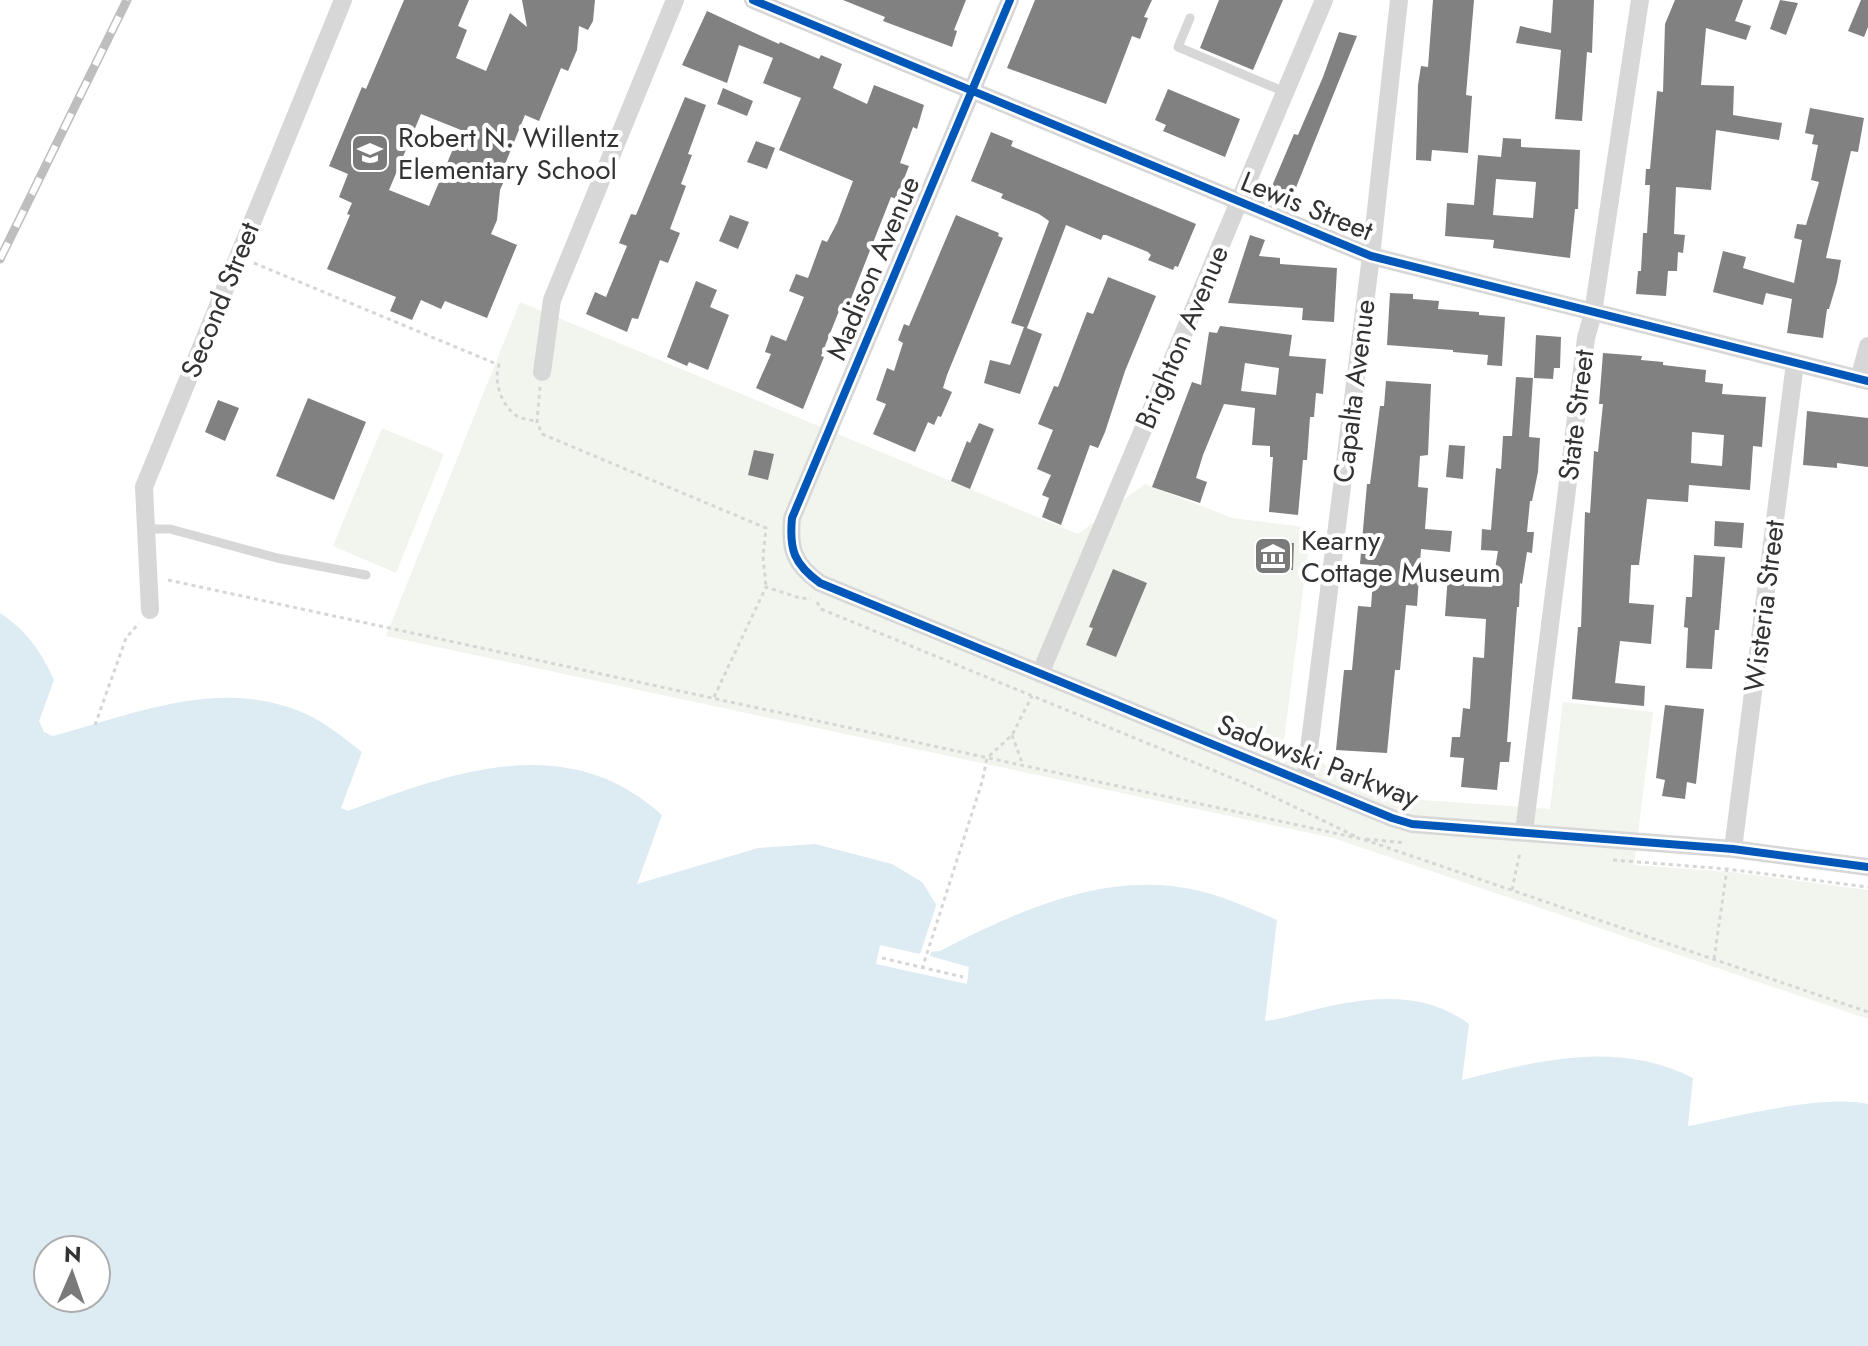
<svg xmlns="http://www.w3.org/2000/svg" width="1868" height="1346" viewBox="0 0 1868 1346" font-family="Jost,sans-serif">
	<rect width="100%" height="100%" fill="#fff"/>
	<path fill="#f1f5ed" d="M520,302l558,232 67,-50 87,34 79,10 -27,213 59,34 65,24 142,10 13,-107 90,10 -19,153 97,7 137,18v129l-535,-181 -947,-202z
		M382,428l62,26 -48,119 -63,-27z"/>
	<path fill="#ddebf3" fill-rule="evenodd" d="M0,613c28,19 40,37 54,67l-15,41 5,11 9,4c82,-22 169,-60 253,-22 20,9 38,24 56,38l-21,56 7,3c105,-39 219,-82 314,4l-25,69 121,-36 57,-4 77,20 30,18 17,27 -9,43 10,-1c76,-39 163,-80 251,-62 30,6 58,19 86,31l-12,101c21,-2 40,-10 61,-14 50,-11 100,-15 143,17l-7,56c78,-20 156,-40 231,-2l-5,48c47,-9 135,-32 180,-22v242h-1868zM48,1250h48v48h-48z"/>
	<path fill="#fff" d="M938,900l5,9 -13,47 39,11 -2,17 -91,-20 4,-19 40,9z"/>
	<path fill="#818181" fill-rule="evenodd" d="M404,0h65l-11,26 9,4 -11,28 30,13 24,-58 17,14 -5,-27h73l-2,21 -5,9 -9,-4 -2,24 -9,21 -7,-3 -22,53 -14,-6 -26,64 5,2 -4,9 -3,30 -6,14 26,11 -30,73 -42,-17 -4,8 -20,-9 -9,20 -22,-9 6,-14 -69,-28 23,-54 -3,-1 5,-11 -13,-6 9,-23 -19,-8 33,-79 4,2zM421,114l40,16 -32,76 -40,-16z
		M843,0h123l-12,30 3,1 -5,16 -69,-26 2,-4z
		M1035,0h117l-8,17 4,1 -8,21 -8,-3 -26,68 -99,-36z
		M1219,0h64l-30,70 -53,-22z
		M1433,0h41l-8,95 6,1 -4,57 -36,-3 -1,11 -15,-1 2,-75 3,-19 7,1z
		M1553,0h41l-2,53 -5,-1 -5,69 -27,-2 6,-69 -45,-7 4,-17 31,7z
		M1675,0h68l-8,21 16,5 -5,14 -40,-12 -5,57 33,1 -1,29 49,8 -3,17 -63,-10 -5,60 -35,-3 -2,47 11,1 -2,18 -5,-1 -1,19h-9l-2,25 -30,-2 2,-23h3l2,-38h4l3,-48h-5l1,-16h4l7,-78 6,1 2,-68z
		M1780,0l18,3 -12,32 -16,-6z
		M1861,0h7v27l-4,10 -16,-6z
		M707,11l72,33 1,-2 39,17 2,-4 21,9 -9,24 34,16 7,-19 50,20 -7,24 -4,-2 -13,36 9,3 -13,33 -5,-2 -46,117 -6,-3 -18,45 3,1 -21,52 -47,-21 15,-34 -6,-2 6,-17 15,6 18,-44 -15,-6 7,-17 12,4 14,-38 5,2 10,-19 16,-42 -74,-31 22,-52 -38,-15 10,-25 -34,-13 -12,38 -45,-18z
		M1339,32l18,4 -64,159 -21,-9 22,-52 4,1 25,-58z
		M723,88l30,13 -6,15 -30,-12z
		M1168,89l72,30 -15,38 -62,-26 3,-6 -11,-5z
		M685,97l21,8 -18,49 4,1 -11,29 5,2 -16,43 10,4 -12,30 -8,-3 -22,59 -6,-1 -5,14 -41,-18 9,-22 11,5 21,-51 -8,-3 12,-29 5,1z
		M1810,108l54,10 -6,34 -7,-1 -25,107 15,2 -4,22 -8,27h-2l-4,29 -36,-5 5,-34 -26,-6 -3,12 -50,-13 10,-41 23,6 -3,11 51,15 8,-43 -8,-2 3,-14 9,1 13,-43 -8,-2 7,-35 -6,-1 2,-9 -9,-2z
		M991,132l22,9 -2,5 185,78 -18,43 -3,-1 -2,4 -25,-10 3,-5 -3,-3 -42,-17h-3l-2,5 -35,-15 -39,103 -16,-5 38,-102 -10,-7 -38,-16 2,-4 -32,-13z
		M1503,138l18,1v8l59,3 -2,59h-3l-5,49 -77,-10 1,-8 -49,-4 2,-33 27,2 4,-50 23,2zM1496,179l40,3 -3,36 -40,-3z
		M756,141l19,7 -8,21 -20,-7z
		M730,215l19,7 -11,27 -19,-8z
		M956,215l43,18 -1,3 5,2 -56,137 -4,13 9,4 -11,25 -3,-1 -4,9 -6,-3 -13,30 -42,-18 13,-30 -10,-4 11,-32 7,3 9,-28 -5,-3 6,-16 5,2z
		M1250,235l15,5 -6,16 21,2v6l57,4 -3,54 -32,-2 1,-12 -75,-5z
		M1108,277l48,19 -31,75 -20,61 -7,16 -8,-3 -29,80 -19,-8 7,-19 -7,-3 9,-20 -14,-6 16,-39 -15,-6 16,-38 4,1 29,-75 6,2z
		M696,281l21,9 -7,17 19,8 -21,55 -19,-8 -2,4 -20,-9z
		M1390,293l23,1v5l26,2 -1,8 41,3v3l26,2 -3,49 -15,-1 1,-10 -35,-3v-2l-66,-5z
		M1220,326l72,9 -3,21 37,3 -3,35 -7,-1 -2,24h-4l-3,43h-4l-5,55 -29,-3 4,-55h-3v-11l-18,-1 3,-37 -31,-4 -21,51 -7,23 11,4 -7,21 -48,-16 40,-105 9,3 8,-53 8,1zM1245,363l34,5 -3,27 -35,-4z
		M1024,327l18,7 -22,60 -36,-11 6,-23 20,5z
		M1536,335l25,2 -1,31h-6l-1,11 -19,-1z
		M1603,353l39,3 -1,4 22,2v3l43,5 -1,12 18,2 -1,10 44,3 -4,50 -9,-1 -3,44 -61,-5 -1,17 -41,-3 -8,66h-8l-2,38 25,2 -3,39 -31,-3 -5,42 30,3 -1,20 -72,-7 6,-72h3l4,-115 5,1 4,-62 4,1 5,-48h-4zM1692,432l32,3 -2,31 -31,-3z
		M1516,377l17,1 -4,59 11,1 -2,34 -6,29h-2l-3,31h7l-2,21 -5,-1 -5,32 -2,-1 -1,24h-2l-10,135h4l-2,20h-9l-3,28 -36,-3 3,-29 -14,-1 2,-20h8l3,-29 7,1 3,-52 11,1 2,-39 -41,-3 3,-42 17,1 -1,11 28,1 6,-36 -17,-1 1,-21 9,1 5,-62 5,1 2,-33h9z
		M1386,381l45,3 -3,71 -8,1 -2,31 10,1 -3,41 27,2 -2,21 -29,-3 -4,57 -11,-1 -6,65h-5l-8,83 -51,-3 8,-80h8l6,-64 13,1 3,-42 -14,-1 7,-80h3l10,-78h4z
		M308,398l58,24 -32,78 -58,-24z
		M218,400l21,8 -14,33 -20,-9z
		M1807,411l61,7v49l-31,-4v5l-34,-3z
		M979,423l15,6 -24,60 -19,-8 16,-40 3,2z
		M1449,445l16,1 -2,33 -17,-2z
		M754,450l20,4 -6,26 -20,-5z
		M1715,521l29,2 -2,25 -28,-2z
		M1263,542l31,1 -1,27 -32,-2z
		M1694,555l31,2 -6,73h-4l-3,39 -26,-1 2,-40 -4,-1 2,-30h6z
		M1113,569l34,14 -31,74 -30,-12 7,-17 -4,-1z
		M1665,705l39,4 -8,75 -9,-2 -2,17 -23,-3 3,-16 -9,-2z"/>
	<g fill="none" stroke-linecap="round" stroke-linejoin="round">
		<path stroke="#d6d6d6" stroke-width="3" stroke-dasharray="4 4" stroke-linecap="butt" d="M254,263l245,102c-6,18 3,41 19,52 5,2 14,3 19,5
			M540,387l-3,35 5,12 224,94 -3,29 3,29
			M168,580l1194,259 506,173
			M817,602l4,7 428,176 106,51
			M714,697l52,-110 34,11 11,1
			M95,725l31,-87 13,-15
			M1012,735l11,30
			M1366,839l40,4
			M1613,860l114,9 141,18
			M1512,890l8,-38
			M882,958l81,19
			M1714,959l13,-90
			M922,969l60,-187 5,-24 25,-23 20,-39"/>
		<path stroke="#d7d7d7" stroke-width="9" d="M1190,18l-12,29 107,45
			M146,529h24l107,29 89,17"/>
		<path stroke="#d7d7d7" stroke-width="18" d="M753,0l618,256 497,125
			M1010,0l-218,518c-3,32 2,46 28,65l572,235 20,6 321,25 135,18
			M542,372l10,-72 123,-300
			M1859,379l9,-33
			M150,610l-6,-123 199,-487
			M1040,674l284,-674
			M1305,781l66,-525 28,-256
			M1524,832l62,-494 7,-25 47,-313
			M1733,849l62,-486"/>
		<defs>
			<path id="rail" d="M0,259l127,-259"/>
		</defs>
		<use href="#rail" stroke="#bebebe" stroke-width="9"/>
		<use href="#rail" stroke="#fff" stroke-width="6" stroke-dasharray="18" stroke-linecap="butt"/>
		<defs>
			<path id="cycleway" d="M753,0l618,256 497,125
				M1010,0l-218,518c-3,32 2,46 28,65l572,235 20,6 321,25 135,18"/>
		</defs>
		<use href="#cycleway" stroke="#fff" stroke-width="13"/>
		<use href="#cycleway" stroke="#0057b8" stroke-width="8"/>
	</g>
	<defs>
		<symbol id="school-square" viewBox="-11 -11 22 22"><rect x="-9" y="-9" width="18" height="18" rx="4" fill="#7a7a7a" stroke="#fff"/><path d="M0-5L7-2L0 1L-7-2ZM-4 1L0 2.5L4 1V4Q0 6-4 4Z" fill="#fff"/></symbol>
		<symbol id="museum-square" viewBox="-11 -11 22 22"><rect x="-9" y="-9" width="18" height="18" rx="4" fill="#7a7a7a" stroke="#fff"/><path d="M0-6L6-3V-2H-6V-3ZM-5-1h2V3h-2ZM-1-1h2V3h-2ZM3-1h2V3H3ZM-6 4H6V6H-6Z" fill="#fff"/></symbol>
	</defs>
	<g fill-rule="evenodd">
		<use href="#school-square" x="348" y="131" width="44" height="44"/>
		<use href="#museum-square" x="1251" y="534" width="44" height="44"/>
	</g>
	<g text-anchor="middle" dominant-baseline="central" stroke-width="8" stroke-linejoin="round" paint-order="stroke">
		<g font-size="28" fill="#333" stroke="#fff" text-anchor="start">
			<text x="398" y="137">Robert N. Willentz<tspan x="398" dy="32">Elementary School</tspan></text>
			<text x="1301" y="540">Kearny<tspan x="1301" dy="32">Cottage Museum</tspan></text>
		</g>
		<g font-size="28" fill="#333" stroke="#fff">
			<text transform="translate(1307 206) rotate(22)">Lewis Street</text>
			<text transform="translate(873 268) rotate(-67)">Madison Avenue</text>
			<text transform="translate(220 300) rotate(-68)">Second Street</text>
			<text transform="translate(1182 337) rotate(-67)">Brighton Avenue</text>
			<text transform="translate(1354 391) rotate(-83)">Capalta Avenue</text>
			<text transform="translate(1576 415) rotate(-83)">State Street</text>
			<text transform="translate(1764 606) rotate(-83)">Wisteria Street</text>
			<text transform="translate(1318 761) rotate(21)">Sadowski Parkway</text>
		</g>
	</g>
	<g transform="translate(72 1274) rotate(2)"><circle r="38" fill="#ffffff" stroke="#adadad" stroke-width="2"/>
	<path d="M0-6L14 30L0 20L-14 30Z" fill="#7a7a7a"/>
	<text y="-12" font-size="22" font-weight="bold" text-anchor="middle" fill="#333333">N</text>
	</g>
</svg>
